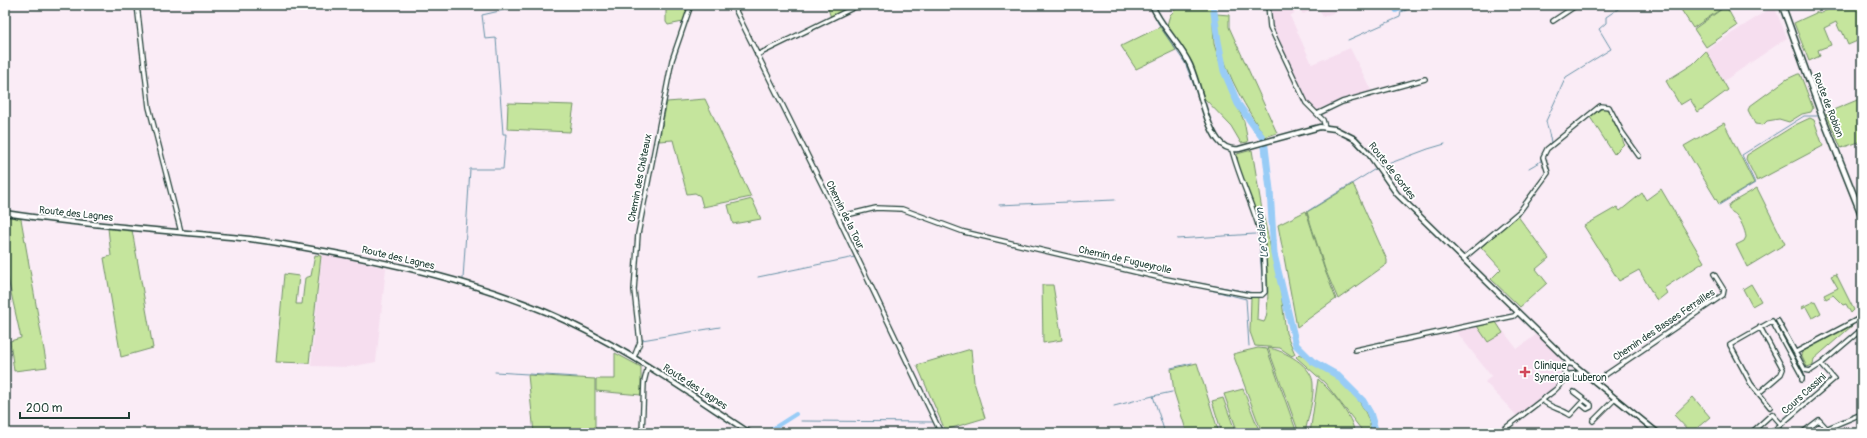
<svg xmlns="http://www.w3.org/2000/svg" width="1867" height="438" viewBox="0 0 1867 438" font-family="Pangolin,sans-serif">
	<rect width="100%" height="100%" fill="#faecf6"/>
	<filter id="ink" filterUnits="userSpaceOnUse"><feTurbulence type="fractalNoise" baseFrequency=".025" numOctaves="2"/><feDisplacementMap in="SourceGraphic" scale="8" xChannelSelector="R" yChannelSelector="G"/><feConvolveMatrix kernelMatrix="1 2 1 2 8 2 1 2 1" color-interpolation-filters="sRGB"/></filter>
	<g filter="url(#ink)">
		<path fill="#f6deef" d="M1266,5h86l-29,12 -5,-10 -15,7 -3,-5 -10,7 22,48 38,-16 22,44 -49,15 -6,4 -9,-8 -36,-77z
			M1774,6l13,32 -63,43 -18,-31z
			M322,253l64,15 -10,94 -27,5 -38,-1z
			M1497,323l20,26 20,-15 12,9 11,16 2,17 -2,6 -7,8 -36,26 -32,-34 6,-6 -35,-45z"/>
		<path fill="#c5e59d" stroke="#729168" d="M666,5h23l-6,17 -15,3 -2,-3z
			M827,5h28l-24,13z
			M1180,5h32l2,39 11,35 19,42 4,21 -7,1 -10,-17 -27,-28 -13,-37 -24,-36 3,-10z
			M1678,5h40l3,4 -28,19z
			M1837,5h25v34l-14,6 -6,-14h-2l-4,-9 -12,6 7,17 -13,5 2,6 -11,5 -15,-38 24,-11 3,1z
			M1726,6l11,20 -31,21 -12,-18z
			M1217,14l12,1v12l48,106 -12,4c-19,-30 -37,-58 -45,-92 -2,-10 -2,-21 -3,-31z
			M1160,27l16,23 -40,19 -15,-23z
			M1706,51l22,39 -30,22 -8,-13 -10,6 -14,-24 27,-17z
			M1798,74h2l13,34 -2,4 -9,2 -13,8 -10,-3 -12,2 -4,4 -8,-1 -7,-14 2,-4 37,-27z
			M1862,98v43l-21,7 -15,-35z
			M705,99l46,98 -48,10 -3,-11 -5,-3 -8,1 -14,-54 -14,1 8,-39z
			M508,103l66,2 -4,27 -63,-3z
			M1604,107c11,7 16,25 20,37l-10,10 -24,-37z
			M1810,118l4,2 9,26 -66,35 -11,-22 1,-4 48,-30z
			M1724,123l30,60 -35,21 -35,-58z
			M1252,150l10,60 19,83 5,40 9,21 -3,2 -12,-8 -25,-2 -5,-14 1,-35h7l-1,23 7,2c7,-8 3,-68 -1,-81 -6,-25 -17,-50 -25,-75l-1,-12z
			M1353,184l34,76v4l-49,35 -13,-30 -18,-57z
			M1757,188l28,56 -38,23 -11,-22 8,-4 2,-4c-1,-7 -5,-16 -9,-21 -3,-4 -8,-4 -9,-9l3,-4z
			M1661,189l43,73 -40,26 3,5 -10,8 -18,-31 -20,11 -35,-55 33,-19 3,4 22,-18 4,7z
			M752,199l9,20 -28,5 -5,-19z
			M1306,211l18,57 12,31 -39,28 -19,-102z
			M1517,215l32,43 -13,11 11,14 -27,24 -29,-28 10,-10 -20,-22z
			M5,216l16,3 26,148 -33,4 -4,-30 11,-3 -15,-68 2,-2 -3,-11z
			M108,228l24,2 21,118 -32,9 -17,-99 7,-2z
			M315,255l6,1 -12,107 -33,-1 8,-88 15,2 -3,28h6l3,-26 6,-2z
			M1836,274l18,36 -3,3 -5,-9 -3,1 -10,-10 -7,4 -2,-4 14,-7 -7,-12z
			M1751,284l10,17 -9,5 -9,-17z
			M1042,285h11l9,55 -19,3z
			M1815,301l6,12 -9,5 -6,-11 -4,2v-2z
			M1496,322l7,11 -15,9 -11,-16z
			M1853,325l-39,34 -1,6 -6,2 -6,-12 1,-3z
			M1258,348l9,1 30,84h-35l-29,-79z
			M1268,348c16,2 45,18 45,36 1,16 -5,33 -8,49h-6z
			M971,349l3,33 11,36 -40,12 -28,-65z
			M615,353l26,14v28l-45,-4v-12h19z
			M1299,354c12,8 27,15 39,24 15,11 33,37 33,55h-7l-39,-50 -29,-26z
			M1197,363l22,70h-32l-13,-41 -3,-23z
			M528,375l67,4v54h-61z
			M1318,379c11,10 37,39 36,54h-44z
			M1243,389l17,44h-22l-14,-39z
			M1693,397l17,20 -19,16 -17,-18z
			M1223,398l13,35h-14l-10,-32z"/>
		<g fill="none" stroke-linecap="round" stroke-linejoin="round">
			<path stroke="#6893a8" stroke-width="1" d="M1150,5l8,18 27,40 14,35
				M1348,40l52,-23 1,-5 19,-7
				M1549,145l2,-3 -5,-21 20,-44 45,-28 -12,-20 7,-6v-6l18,-12
				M1380,167l48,-18 17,-5
				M1529,168l12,-7v-5l3,-4
				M999,205l116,-5
				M1719,205l36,-22 -13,-28 62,-39h14
				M1308,211l69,-43
				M1259,238l4,53 -4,2
				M1177,239l78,-5
				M758,277l97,-20
				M633,278v7
				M463,279l7,-110h33l3,-35h-3l-7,-96 -11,1 -3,-24 44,-10
				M1182,280l72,13
				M1199,287l47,12 3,47
				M633,296l5,45
				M642,340l78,-13
				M1171,368l21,-5
				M495,372l82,5
				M1114,406l39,-10
				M801,421l132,1
				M1165,433l-12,-37 19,-4"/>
			<path stroke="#98ccf6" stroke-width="4" d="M1392,5l4,6 16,-6
				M766,433l30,-19"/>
			<path stroke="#98ccf6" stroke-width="7" d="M1213,5l5,36 6,30 14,33 24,33 3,10 5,43 4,64 22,91 16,16 25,14 26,26 7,12 6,20"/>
			<defs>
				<path id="minor" d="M137,5l12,102 32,125
					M733,5l105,212 103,216
					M1268,5l2,22 36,76 17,17 2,7
					M1553,21l24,-16
					M757,55l102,-50
					M1317,114l25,-12 83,-23
					M838,217l38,-9 26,1 62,23 197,46 88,17h13l3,-3c-1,-21 0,-44 -6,-64 -8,-27 -20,-51 -27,-78
					M1464,258l56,-47 28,-38 -5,-16 4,-8 53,-43 9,1 13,25 17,24
					M1778,321l27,49 5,1 11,-7 41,-35
					M1355,350l159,-34 4,-4
					M1796,352l66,-35
					M634,357l6,-15 -6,-52 4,-56 34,-174 19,-55
					M1595,382l128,-87 1,-5 -10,-16
					M1574,392l17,13v2l-4,2 -6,-5
					M1759,393l22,-19 2,-5 -23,-42
					M1542,400c9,9 19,8 28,15l14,-15
					M1770,407l-19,-23 -21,-39 42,-24 30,55v4
					M1593,421l22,-22
					M1828,428l31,-13
					M642,433l2,-51 4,-16
					M1499,433l56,-43 16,-16
					M1751,433l21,-19 9,10
					M1771,433l63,-54 -13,-15
					M1802,433l17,-13 12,13"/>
				<path id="tertiary" d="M1152,5c9,22 28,38 38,60 10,23 14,55 28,75 5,7 12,10 21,9l81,-22 15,2 20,10 14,15 28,40 172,168
					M5,213c81,13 163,17 245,26 25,3 49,8 74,12 76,14 151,31 222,61 73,31 138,78 204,121
					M1583,373l-15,2 -3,-3 -1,-5 4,-4 5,1 85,69"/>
				<path id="secondary" d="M1782,5l39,108 41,103"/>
			</defs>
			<use href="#minor" stroke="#1f3d34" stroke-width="6"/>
			<use href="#tertiary" stroke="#1f3d34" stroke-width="7"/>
			<use href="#secondary" stroke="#1f3d34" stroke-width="8"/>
			<use href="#minor" stroke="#fff" stroke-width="3.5"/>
			<use href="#tertiary" stroke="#fff" stroke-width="4"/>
			<use href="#secondary" stroke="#fff" stroke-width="5"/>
		</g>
	</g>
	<path fill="#d1495b" stroke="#fff" stroke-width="1.5" d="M1523 366h4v4h4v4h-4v4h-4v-4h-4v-4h4z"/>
	<g text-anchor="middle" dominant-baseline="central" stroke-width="3.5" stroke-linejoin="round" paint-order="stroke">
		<g font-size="10" fill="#1f3d34" stroke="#fff">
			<text transform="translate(1828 105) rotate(69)">Route de Robion</text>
			<text transform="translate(1392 171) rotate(52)">Route de Gordes</text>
			<text transform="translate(640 178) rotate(-79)">Chemin des Châteaux</text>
			<text transform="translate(76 214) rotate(6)">Route des Lagnes</text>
			<text transform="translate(845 215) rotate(64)">Chemin de la Tour</text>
			<text transform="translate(398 258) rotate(13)">Route des Lagnes</text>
			<text transform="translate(1125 260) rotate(13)">Chemin de Fugueyrolle</text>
			<text transform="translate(1664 325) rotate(-34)">Chemin des Basses Ferrailles</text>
			<text transform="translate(695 387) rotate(33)">Route des Lagnes</text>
			<text transform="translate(1804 394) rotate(-42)">Cours Cassini</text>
		</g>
		<g font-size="10" fill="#1f3d34" stroke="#fff" text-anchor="start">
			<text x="1534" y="366">Clinique<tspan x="1534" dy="12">Synergia Luberon</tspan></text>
		</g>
		<g font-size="11" font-style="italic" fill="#3d6164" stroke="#fff">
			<text transform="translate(1262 233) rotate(-96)">Le Calavon</text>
		</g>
	</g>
	<rect width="1867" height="438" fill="none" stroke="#fff" stroke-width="20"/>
	<rect x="10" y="10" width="1847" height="418" fill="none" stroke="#1f3d34" stroke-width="1.5" filter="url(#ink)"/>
	<path d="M20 412v6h109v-6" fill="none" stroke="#1f3d34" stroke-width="2"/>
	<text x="26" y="412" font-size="12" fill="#1f3d34" stroke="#ffffff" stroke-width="3" paint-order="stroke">200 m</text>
</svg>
